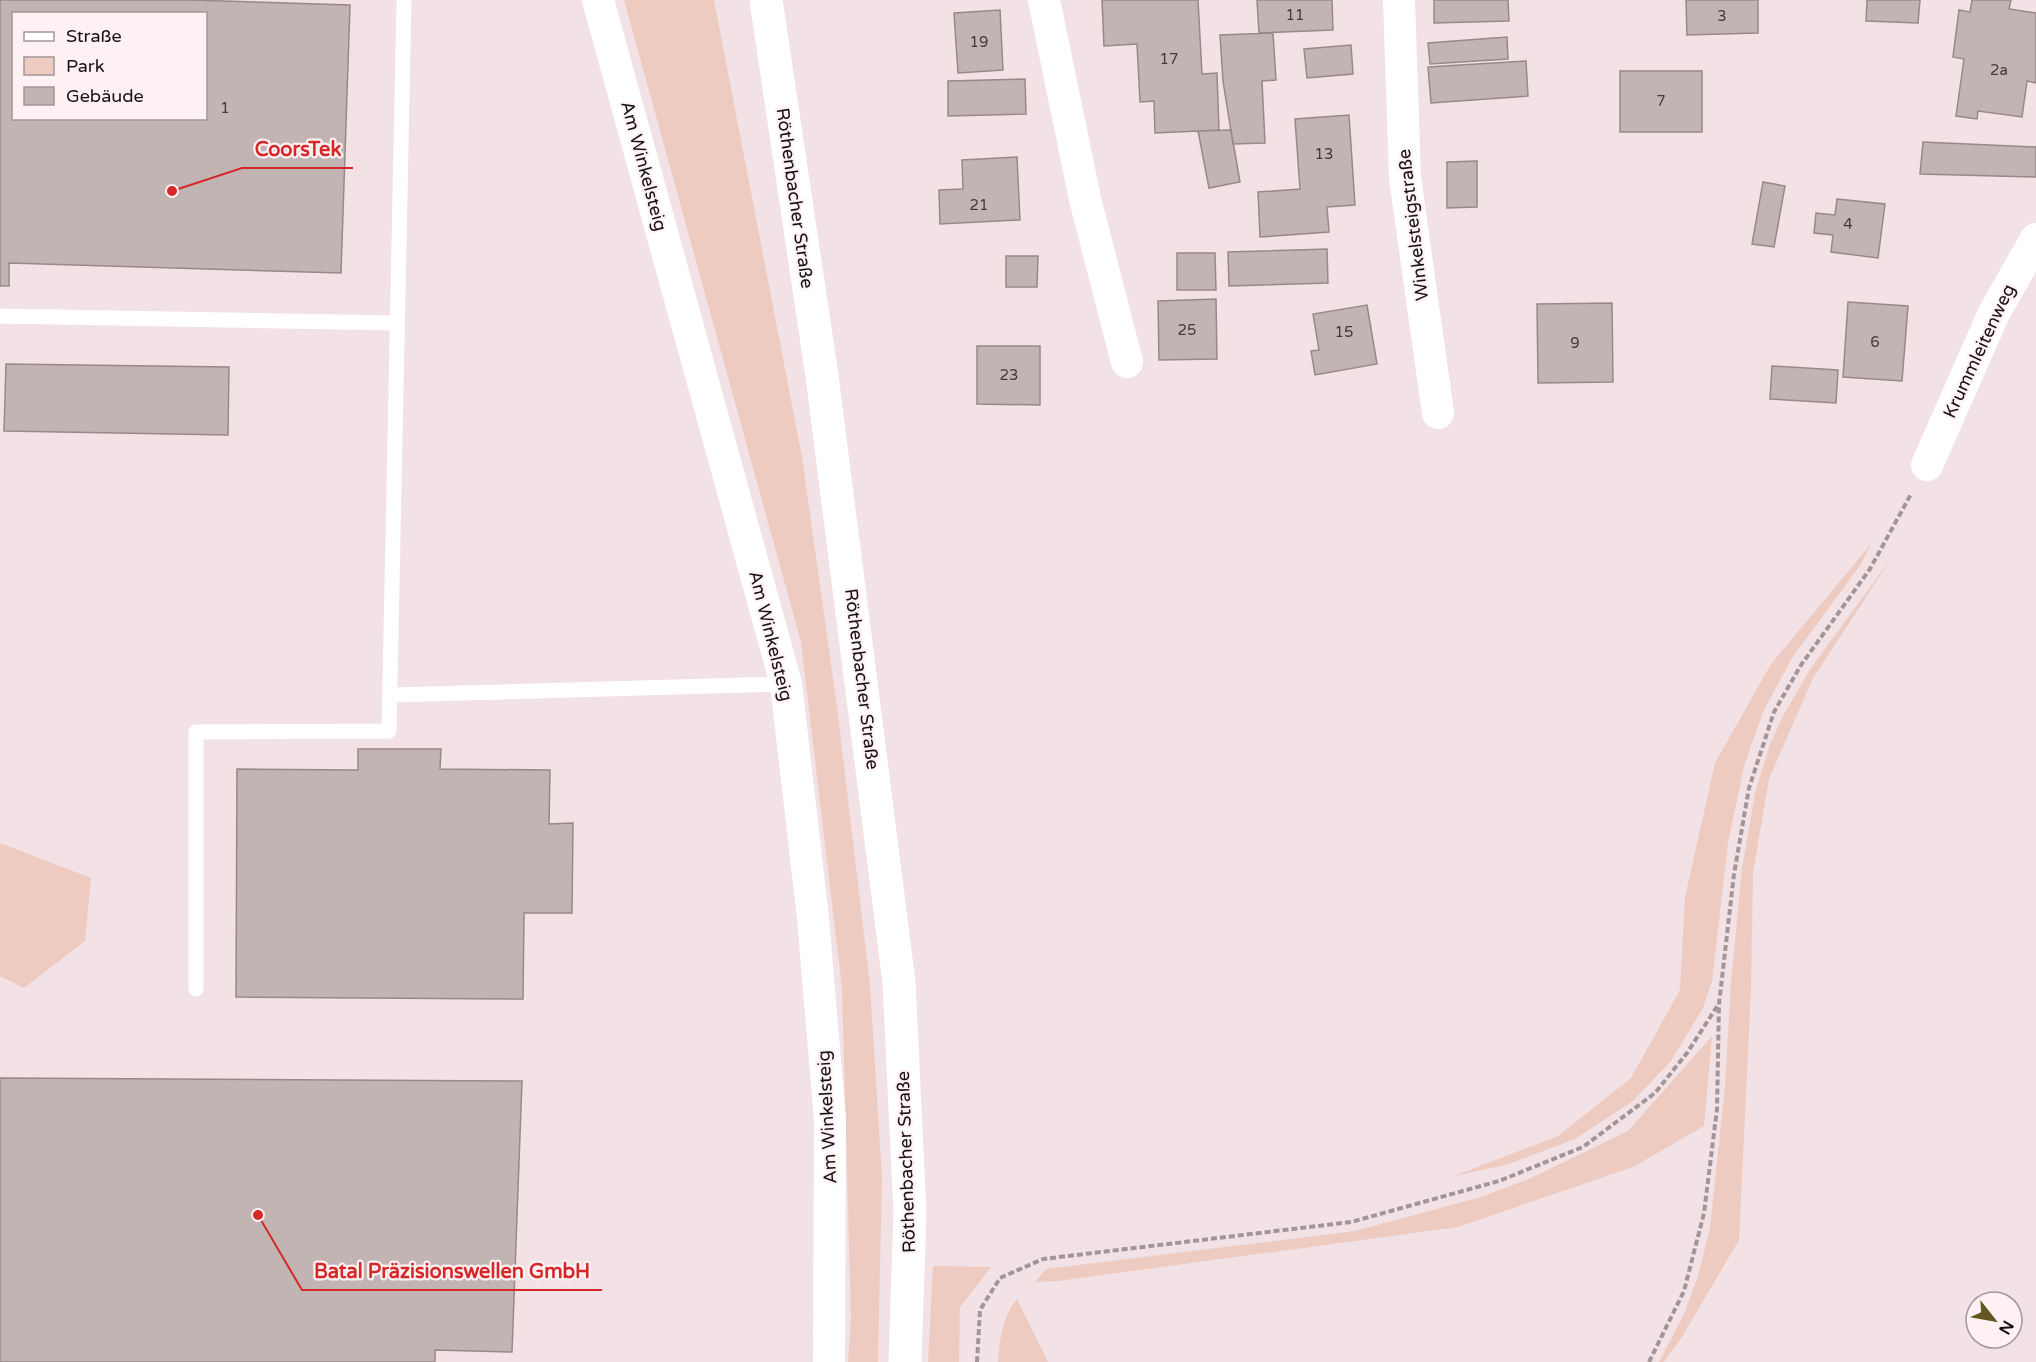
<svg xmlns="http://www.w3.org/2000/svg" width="2036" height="1362" viewBox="0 0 2036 1362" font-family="'Varela Round',sans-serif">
	<rect width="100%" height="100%" fill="#f2e2e6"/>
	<path fill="#edcbc0" d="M624,0h90l88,457 35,250 33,278 12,192 -4,185h-30l3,-44 -9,-330 -41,-346z
		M1871,544l-10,20 -69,94 -29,54 -19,54 -16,77 -16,138 -9,27 -32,53 -38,40 -58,38 -69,26 -52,11 104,-40 73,-58 49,-88 5,-93 30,-134 56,-99z
		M1893,556l-80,122 -44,101 -16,94 -2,117 -12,250 -57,97 -18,25h-5l25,-48 14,-38 12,-48 15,-141 6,-104 11,-115 13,-75 15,-49 14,-30 27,-46z
		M0,843l91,35 -6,63 -61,47 -24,-12z
		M1712,1036l-8,90 -71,41 -175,60 -400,54 -23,1 11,-13 309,-38 126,-34 50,-19 97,-47z
		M933,1266l58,1 -31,40 -1,55h-31z
		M1017,1299l31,63h-50c2,-22 4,-45 19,-63z"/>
	<path fill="#c3b4b4" stroke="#978988" stroke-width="1.5" fill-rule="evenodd" d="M0,0h192l158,5 -9,268 -332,-10v23h-9zM14,14h192v104h-192z
		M1102,0h96l4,74 15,-1 2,57 -64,3 -1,-32 -14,1 -3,-58 -33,2z
		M1257,0h75l1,30 -74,3z
		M1434,0h74l1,21 -75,2z
		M1686,0h72v33l-71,2z
		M1867,0h53l-2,23 -52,-2z
		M1972,0h39l-2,9 27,4v70l-9,-2 -5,36 -44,-6 -1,8 -21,-3 8,-57 -11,-2 6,-47 11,2z
		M1000,10l3,60 -45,3 -4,-60z
		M1273,33l3,47 -14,1 3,62 -32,1 -10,-63 -3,-46z
		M1507,37l1,22 -78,5 -2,-21z
		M1351,45l2,29 -46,4 -3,-29z
		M1526,61l2,35 -97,7 -3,-36z
		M1620,71h82v61h-82z
		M1025,79l1,35 -78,2v-35z
		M1349,115l6,90 -28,2 2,25 -69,5 -2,-45 42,-3 -5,-70z
		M1231,130l9,52 -31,6 -11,-57z
		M1923,142l113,5v30l-116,-3z
		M1017,157l3,63 -80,4 -1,-34 24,-1 -1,-29z
		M1477,161v46l-30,1v-46z
		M1763,182l22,4 -11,61 -22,-3z
		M1837,199l48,5 -7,54 -47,-6 2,-17 -19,-2 2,-20 19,2z
		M1327,249l1,34 -99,3 -1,-34z
		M1177,253h38l1,37h-39z
		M1006,256h32l-1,31h-31z
		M1216,299l1,60 -58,1 -1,-59z
		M1848,302l60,4 -6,75 -59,-4z
		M1612,303l1,79 -75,1 -1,-79z
		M1367,305l10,59 -62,11 -4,-24 8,-1 -6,-36z
		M977,346h63v59l-63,-1z
		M6,364l223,3 -1,68 -224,-4z
		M1772,366l66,4 -2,33 -66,-4z
		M358,749h83l-1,20 110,1 -1,54 24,-1 -1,90h-48l-1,86 -287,-2 1,-228 121,1z
		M0,1078l522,3 -10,271 -77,-2v12h-435z"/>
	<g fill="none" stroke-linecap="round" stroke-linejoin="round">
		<path stroke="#a19598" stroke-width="4" stroke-dasharray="6 3" stroke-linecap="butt" d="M977,1362l3,-52 20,-32 43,-19 308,-37 148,-41 84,-34 72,-54 32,-40 31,-48
			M1649,1362l35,-71 20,-78 13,-104 2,-105 15,-130 15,-86 25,-76 27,-47 69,-96 41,-75"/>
		<path stroke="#fff" stroke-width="15" d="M0,316l397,7
			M390,695l396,-11
			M196,989v-257l193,-1 15,-731"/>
		<path stroke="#fff" stroke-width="32" d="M598,0l188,684 27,234 17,202 -1,242
			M1044,0l41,199 42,163
			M1399,0l6,178 33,235
			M1927,465l67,-152 42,-74"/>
		<path stroke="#fff" stroke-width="33" d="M766,0l56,376 77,606 11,231 -5,149"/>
	</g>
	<g text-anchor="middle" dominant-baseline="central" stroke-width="4.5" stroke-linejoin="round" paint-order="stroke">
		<g font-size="15" fill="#413a3a">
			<text x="1295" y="15">11</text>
			<text x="1722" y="16">3</text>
			<text x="979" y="42">19</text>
			<text x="1169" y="59">17</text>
			<text x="1999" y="70">2a</text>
			<text x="1661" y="101">7</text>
			<text x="225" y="108">1</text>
			<text x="1324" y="154">13</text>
			<text x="979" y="205">21</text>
			<text x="1848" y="224">4</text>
			<text x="1187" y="330">25</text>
			<text x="1344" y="332">15</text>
			<text x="1875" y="342">6</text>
			<text x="1575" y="343">9</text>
			<text x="1009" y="375">23</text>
		</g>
		<g font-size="18" fill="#161112" stroke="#fdf1f3">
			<text transform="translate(644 166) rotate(75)">Am Winkelsteig</text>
			<text transform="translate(795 198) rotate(82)">Röthenbacher Straße</text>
			<text transform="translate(1413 225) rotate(-97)">Winkelsteigstraße</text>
			<text transform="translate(1979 351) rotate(-65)">Krummleitenweg</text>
			<text transform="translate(771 636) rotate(76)">Am Winkelsteig</text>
			<text transform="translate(862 679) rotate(83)">Röthenbacher Straße</text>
			<text transform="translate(827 1117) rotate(-93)">Am Winkelsteig</text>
			<text transform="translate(906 1162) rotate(-92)">Röthenbacher Straße</text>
		</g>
	</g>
	<path fill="none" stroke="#d62828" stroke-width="2" d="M172 191L242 168H353M258 1215L302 1290H602"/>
	<g fill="#d62828" stroke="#fdf1f3" stroke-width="2">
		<circle cx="172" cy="191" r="6"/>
		<circle cx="258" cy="1215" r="6"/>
	</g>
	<g font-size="20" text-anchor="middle" font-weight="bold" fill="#d62828" stroke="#fdf1f3" stroke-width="4.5" stroke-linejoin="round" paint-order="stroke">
		<text x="298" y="156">CoorsTek</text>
		<text x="452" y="1278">Batal Präzisionswellen GmbH</text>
	</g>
	<rect x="12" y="12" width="195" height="108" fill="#fdf1f3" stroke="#a19799" stroke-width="1.5"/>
	<rect x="24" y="32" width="30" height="9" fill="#ffffff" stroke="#a19799" stroke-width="1.5"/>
	<text x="66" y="42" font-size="18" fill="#161112">Straße</text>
	<rect x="24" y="57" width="30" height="18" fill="#edcbc0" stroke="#a19799" stroke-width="1.5"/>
	<text x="66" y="72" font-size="18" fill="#161112">Park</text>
	<rect x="24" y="87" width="30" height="18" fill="#c3b4b4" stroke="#a19799" stroke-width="1.5"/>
	<text x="66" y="102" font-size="18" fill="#161112">Gebäude</text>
	<g transform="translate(1994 1320) rotate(121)"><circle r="28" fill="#fdf1f3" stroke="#a19799" stroke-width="1.5"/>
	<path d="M0-4.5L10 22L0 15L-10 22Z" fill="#625622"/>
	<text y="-9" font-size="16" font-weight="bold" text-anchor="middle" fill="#161112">N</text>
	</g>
</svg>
